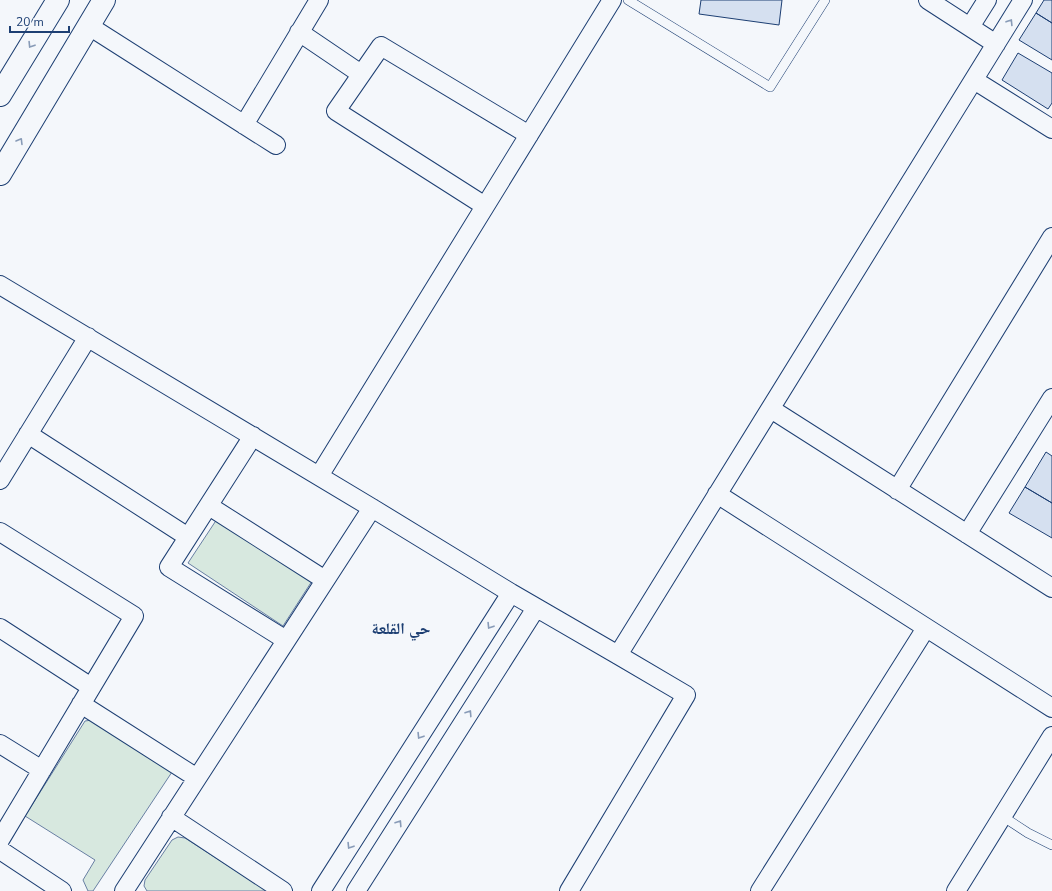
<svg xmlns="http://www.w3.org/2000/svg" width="1052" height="891" viewBox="0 0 1052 891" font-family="'Nunito Sans','Noto Naskh Arabic',sans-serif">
	<rect width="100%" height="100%" fill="#f4f7fb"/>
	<path fill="#d7e8df" stroke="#687fa3" d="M217,519l95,62 -29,45 -95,-63z
		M92,720l80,52 -79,119h-5l-5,-11 12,-20 -70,-44 60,-95z
		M178,837l7,1 82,53h-120l-3,-5 1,-6 27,-40z"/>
	<path fill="#d5e0f0" stroke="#1d3f73" d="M701,0h81l-3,25 -80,-11z
		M1044,0h8v23l-16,-10z
		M1036,13l16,10v37l-33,-20z
		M1018,53l34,20v30l-4,6 -46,-29z
		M1046,452l6,4v47l-27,-16z
		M1025,487l27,16v35l-43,-25z"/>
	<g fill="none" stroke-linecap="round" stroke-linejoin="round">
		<defs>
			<path id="lane" d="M628,0l142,87 55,-87
				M1002,816l26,17 24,12"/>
			<path id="street" d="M928,0l68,44
				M89,26l187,119
				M970,27l17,-27
				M299,32l62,42
				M974,80l78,49
				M244,125l75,-125
				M485,206l-149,-95 45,-65 148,89
				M0,285l372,223 139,85 107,62 68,40 -117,196
				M771,409l281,179
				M28,434l160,103
				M253,436l-84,131 117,73
				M319,476l293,-476
				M0,480l88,-143
				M897,490l155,-253
				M717,494l335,214
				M209,506l116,74
				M0,532l134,84 -134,224
				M967,534l85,-136
				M0,628l91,59
				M618,655l405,-655
				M81,704l116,74
				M0,744l42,26
				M171,817l112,74
				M0,850l62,41
				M124,891l248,-383
				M321,891l190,-298
				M356,891l180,-283
				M760,891l166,-263
				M956,891l96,-155"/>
			<path id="primary" d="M0,95l58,-95
				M0,174l104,-174"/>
		</defs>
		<use href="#lane" stroke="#1d3f73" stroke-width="10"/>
		<use href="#street" stroke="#1d3f73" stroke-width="20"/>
		<use href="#primary" stroke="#1d3f73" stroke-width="24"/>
		<use href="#lane" stroke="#f4f7fb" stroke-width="9"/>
		<use href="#street" stroke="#f4f7fb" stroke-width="18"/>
		<use href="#primary" stroke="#f4f7fb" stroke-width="22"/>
	</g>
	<defs><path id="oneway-chevron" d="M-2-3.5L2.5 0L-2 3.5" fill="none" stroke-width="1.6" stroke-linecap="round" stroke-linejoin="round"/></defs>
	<g stroke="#889bb7">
		<use href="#oneway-chevron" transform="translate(1010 22) rotate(-58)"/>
		<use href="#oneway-chevron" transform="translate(31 45) rotate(122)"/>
		<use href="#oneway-chevron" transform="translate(20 141) rotate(-59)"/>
		<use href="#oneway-chevron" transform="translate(490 626) rotate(122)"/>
		<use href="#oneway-chevron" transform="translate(469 713) rotate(-57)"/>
		<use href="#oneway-chevron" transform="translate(420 736) rotate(122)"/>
		<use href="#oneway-chevron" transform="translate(399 823) rotate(-57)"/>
		<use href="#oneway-chevron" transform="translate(350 846) rotate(122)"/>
	</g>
	<g text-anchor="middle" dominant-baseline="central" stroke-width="3" stroke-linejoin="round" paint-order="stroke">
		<g font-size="16" font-weight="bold" fill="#1d3f73" stroke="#f4f7fb">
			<text x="401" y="629">حي القلعة</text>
		</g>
	</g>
	<path d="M10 26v6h59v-6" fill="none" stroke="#1d3f73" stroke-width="2"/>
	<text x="16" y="26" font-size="12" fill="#1d3f73" stroke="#f4f7fb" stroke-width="3" paint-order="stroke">20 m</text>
</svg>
